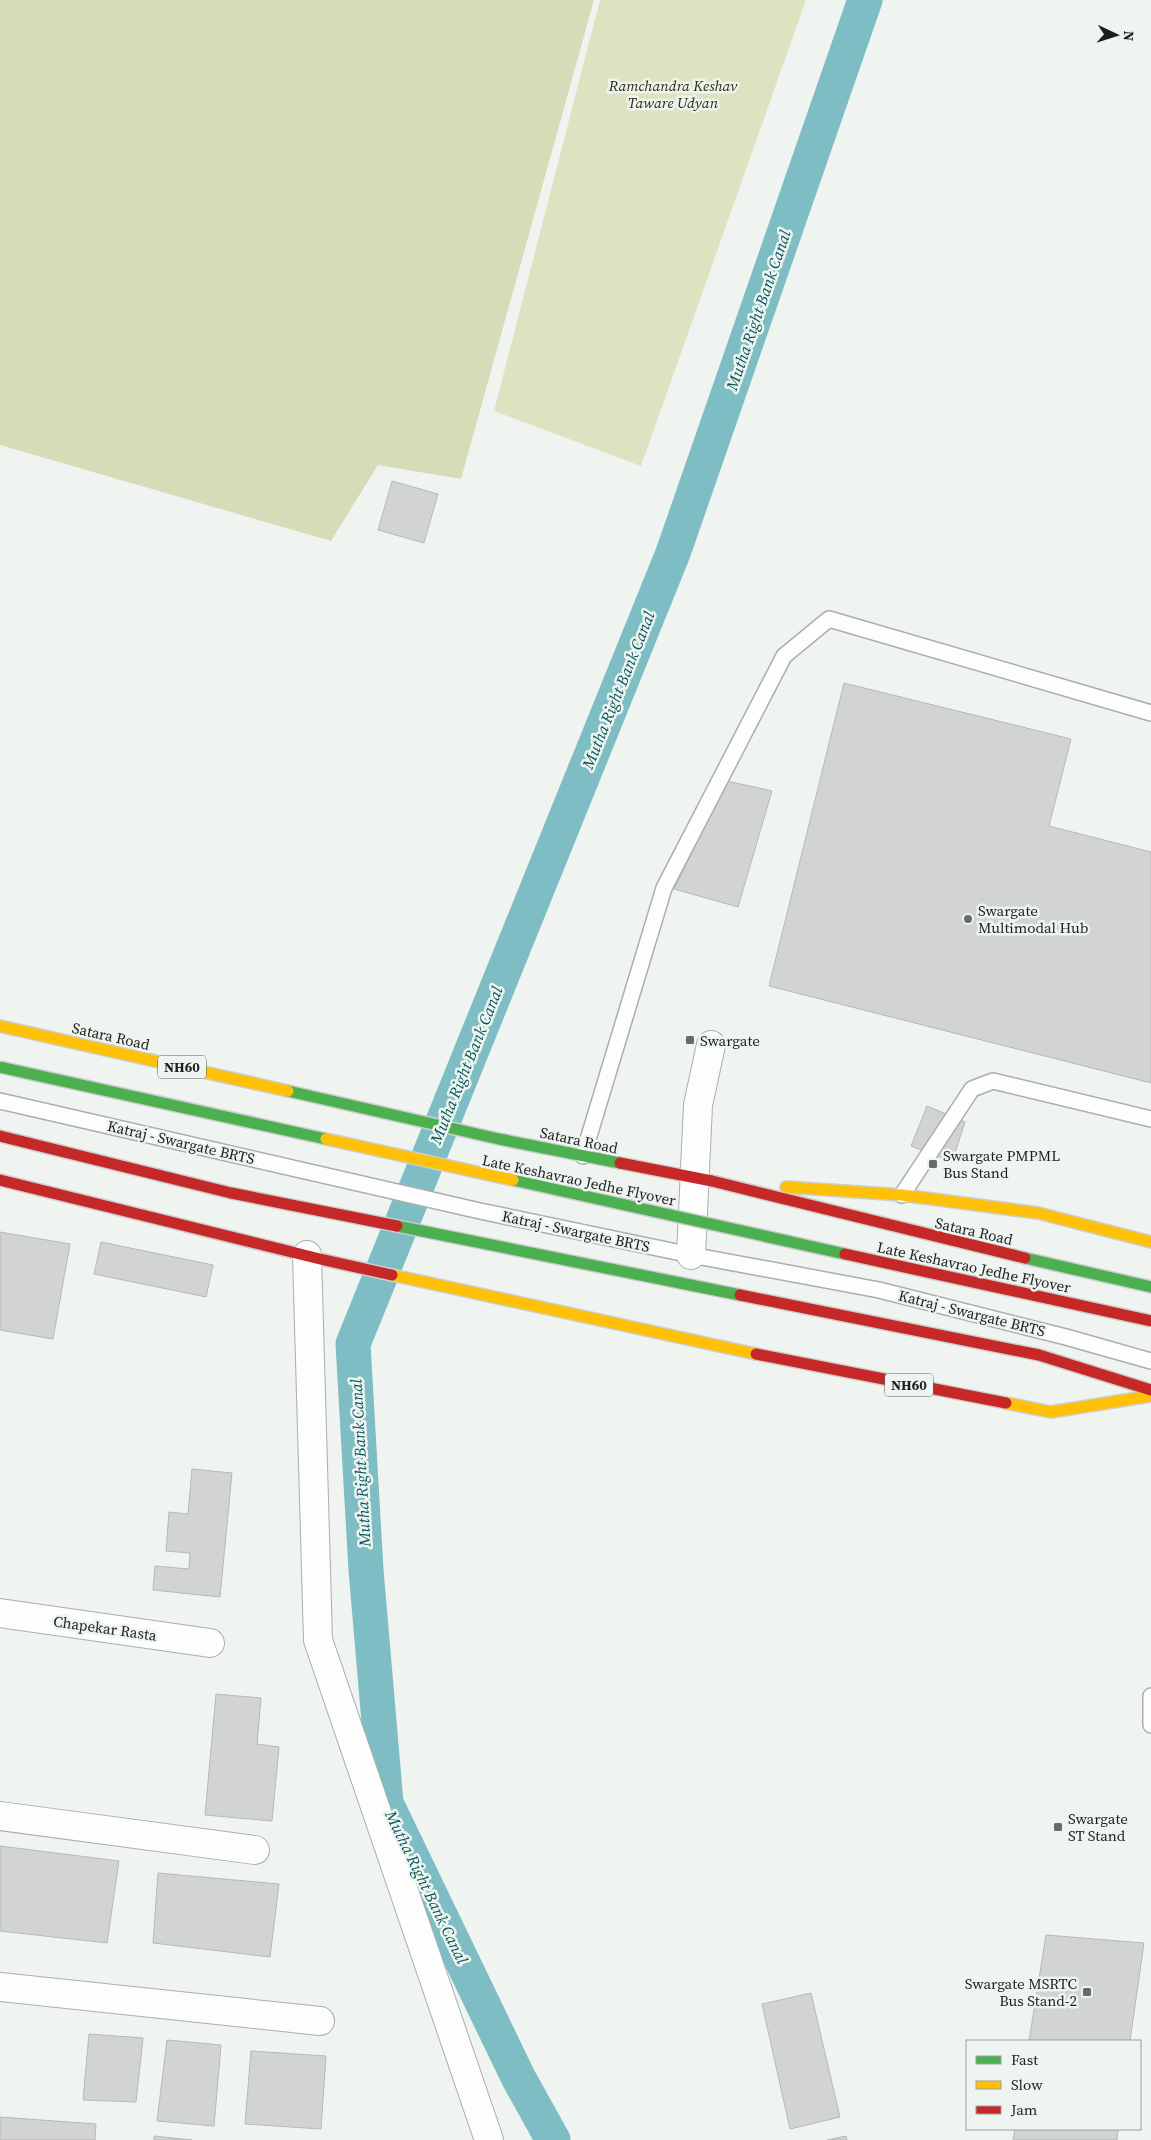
<svg xmlns="http://www.w3.org/2000/svg" width="1151" height="2140" viewBox="0 0 1151 2140" font-family="'Source Serif 4',serif">
	<rect width="100%" height="100%" fill="#eff4f1"/>
	<path fill="#dee2c0" d="M600,0h206l-165,466 -147,-55z"/>
	<path fill="#d8dbb7" d="M0,0h594l-133,479 -83,-14 -47,76 -331,-96z"/>
	<g fill="none" stroke-linecap="round" stroke-linejoin="round">
		<path stroke="#7fbdc4" stroke-width="35" d="M553,2140l-35,-63 -132,-274 -20,-233 -13,-226 320,-791 192,-553"/>
	</g>
	<path fill="#d1d4d2" stroke="#b6b9b6" d="M392,481l46,13 -14,49 -46,-13z
		M844,683l227,56 -22,87 102,26v231l-382,-97z
		M727,781l45,10 -34,116 -64,-18z
		M927,1106l38,16 -13,40 -41,-16z
		M0,1232l70,12 -17,95 -53,-9z
		M101,1242l112,23 -7,32 -112,-23z
		M192,1469l40,4 -12,124 -67,-7 2,-24 34,3 1,-16 -24,-2 3,-39 19,2z
		M216,1694l45,4 -4,46 22,3 -7,74 -67,-6z
		M0,1846l119,15 -12,82 -107,-12z
		M158,1873l121,11 -9,73 -117,-14z
		M1046,1935l98,8 -14,98h-101z
		M811,1993l29,124 -50,12 -28,-125z
		M89,2034l54,4 -7,64 -53,-2z
		M167,2040l54,5 -7,81 -57,-5z
		M251,2051l75,5 -5,73 -76,-5z
		M0,2117l96,7 -1,16h-95z
		M1015,2129h103l-1,11h-104z
		M154,2136l38,4h-38z
		M846,2136l1,4h-20z"/>
	<g fill="none" stroke-linecap="round" stroke-linejoin="round">
		<defs>
			<path id="lane" d="M0,1101l480,110 211,44 188,35 187,47 85,24
				M583,1156l81,-268 120,-232 45,-37 322,94
				M902,1195l70,-106 21,-8 158,38
				M1151,1696v29"/>
			<path id="street" d="M307,1255l11,385 171,500
				M691,1255l7,-150 13,-60
				M0,1613l210,30
				M0,1816l255,34
				M0,1987l320,34"/>
			<path id="fast" d="M288,1091l211,48 121,24
				M397,1226l343,69
				M1025,1258l126,29"/>
			<path id="slow" d="M0,1026l288,65
				M786,1187l116,8 136,18 113,29
				M392,1275l364,79
				M1006,1403l45,9 100,-16"/>
			<path id="jam" d="M0,1136l231,57 166,33
				M620,1163l92,18 313,77
				M0,1180l320,79 72,16
				M740,1295l299,60 112,35
				M756,1354l250,49"/>
		</defs>
		<use href="#lane" stroke="#aaaeac" stroke-width="18"/>
		<use href="#street" stroke="#aaaeac" stroke-width="30"/>
		<use href="#fast" stroke="#cccecd" stroke-width="14"/>
		<use href="#slow" stroke="#cccecd" stroke-width="14"/>
		<use href="#jam" stroke="#cccecd" stroke-width="14"/>
		<use href="#lane" stroke="#fdfdfd" stroke-width="15"/>
		<use href="#street" stroke="#fdfdfd" stroke-width="28"/>
		<use href="#fast" stroke="#4caf50" stroke-width="11"/>
		<use href="#slow" stroke="#ffc107" stroke-width="11"/>
		<use href="#jam" stroke="#c62828" stroke-width="11"/>
		<defs>
			<path id="fast-bridge" d="M0,1067l326,72
				M513,1180l332,74"/>
			<path id="slow-bridge" d="M326,1139l187,41"/>
			<path id="jam-bridge" d="M845,1254l306,67"/>
		</defs>
		<use href="#fast-bridge" stroke="#cccecd" stroke-width="14" stroke-linecap="butt"/>
		<use href="#slow-bridge" stroke="#cccecd" stroke-width="14" stroke-linecap="butt"/>
		<use href="#jam-bridge" stroke="#cccecd" stroke-width="14" stroke-linecap="butt"/>
		<use href="#fast-bridge" stroke="#4caf50" stroke-width="11"/>
		<use href="#slow-bridge" stroke="#ffc107" stroke-width="11"/>
		<use href="#jam-bridge" stroke="#c62828" stroke-width="11"/>
	</g>
	<g fill="#666a68" stroke="#eef5f0" stroke-width="2">
		<circle cx="968" cy="919" r="5"/>
		<rect x="685" y="1035" width="10" height="10" rx="2.5"/>
		<rect x="928" y="1159" width="10" height="10" rx="2.5"/>
		<rect x="1053" y="1822" width="10" height="10" rx="2.5"/>
		<rect x="1082" y="1987" width="10" height="10" rx="2.5"/>
	</g>
	<g text-anchor="middle" dominant-baseline="central" stroke-width="5" stroke-linejoin="round" paint-order="stroke">
		<g fill="#eef5f0" stroke="#5c5f5d" stroke-width="1">
			<rect x="158" y="1055.5" width="48" height="23" rx="4"/>
			<rect x="885" y="1373.5" width="48" height="23" rx="4"/>
		</g>
		<g font-size="14" font-weight="bold" fill="#1d1f1e">
			<text x="182" y="1067">NH60</text>
			<text x="909" y="1385">NH60</text>
		</g>
		<g font-size="15" font-style="italic" fill="#2c2c0f" stroke="#eef5f0">
			<text x="673" y="85">Ramchandra Keshav<tspan x="673" dy="17">Taware Udyan</tspan></text>
		</g>
		<g font-size="15" fill="#1d1f1e" stroke="#eef5f0" text-anchor="start">
			<text x="978" y="910">Swargate<tspan x="978" dy="17">Multimodal Hub</tspan></text>
			<text x="700" y="1040">Swargate</text>
			<text x="943" y="1155">Swargate PMPML<tspan x="943" dy="17">Bus Stand</tspan></text>
			<text x="1068" y="1818">Swargate<tspan x="1068" dy="17">ST Stand</tspan></text>
			<text x="1077" y="1983" text-anchor="end">Swargate MSRTC<tspan x="1077" dy="17">Bus Stand-2</tspan></text>
		</g>
		<g font-size="15" fill="#1d1f1e" stroke="#eef5f0">
			<text transform="translate(111 1036) rotate(13)">Satara Road</text>
			<text transform="translate(579 1140) rotate(12)">Satara Road</text>
			<text transform="translate(181 1142) rotate(13)">Katraj - Swargate BRTS</text>
			<text transform="translate(579 1180) rotate(12)">Late Keshavrao Jedhe Flyover</text>
			<text transform="translate(576 1231) rotate(12)">Katraj - Swargate BRTS</text>
			<text transform="translate(974 1231) rotate(13)">Satara Road</text>
			<text transform="translate(974 1267) rotate(12)">Late Keshavrao Jedhe Flyover</text>
			<text transform="translate(972 1313) rotate(14)">Katraj - Swargate BRTS</text>
			<text transform="translate(105 1628) rotate(8)">Chapekar Rasta</text>
		</g>
		<g font-size="16" font-style="italic" fill="#06555d" stroke="#eef5f0">
			<text transform="translate(758 310) rotate(-71)">Mutha Right Bank Canal</text>
			<text transform="translate(618 690) rotate(-68)">Mutha Right Bank Canal</text>
			<text transform="translate(466 1065) rotate(-68)">Mutha Right Bank Canal</text>
			<text transform="translate(360 1463) rotate(-93)">Mutha Right Bank Canal</text>
			<text transform="translate(427 1887) rotate(64)">Mutha Right Bank Canal</text>
		</g>
	</g>
	<rect x="966" y="2040" width="175" height="90" fill="#eef5f0" stroke="#9a9f9c"/>
	<rect x="976" y="2056" width="25" height="8" fill="#4caf50" stroke="#9a9f9c"/>
	<text x="1011" y="2065" font-size="15" fill="#1d1f1e">Fast</text>
	<rect x="976" y="2081" width="25" height="8" fill="#ffc107" stroke="#9a9f9c"/>
	<text x="1011" y="2090" font-size="15" fill="#1d1f1e">Slow</text>
	<rect x="976" y="2106" width="25" height="8" fill="#c62828" stroke="#9a9f9c"/>
	<text x="1011" y="2115" font-size="15" fill="#1d1f1e">Jam</text>
	<g transform="translate(1116 35) rotate(94)" stroke="#eef5f0" stroke-width="4" paint-order="stroke">
	<path d="M0-4L9 19L0 12L-9 19Z" fill="#1d1f1e"/>
	<text y="-8" font-size="14" font-weight="bold" text-anchor="middle" fill="#1d1f1e">N</text>
	</g>
</svg>
